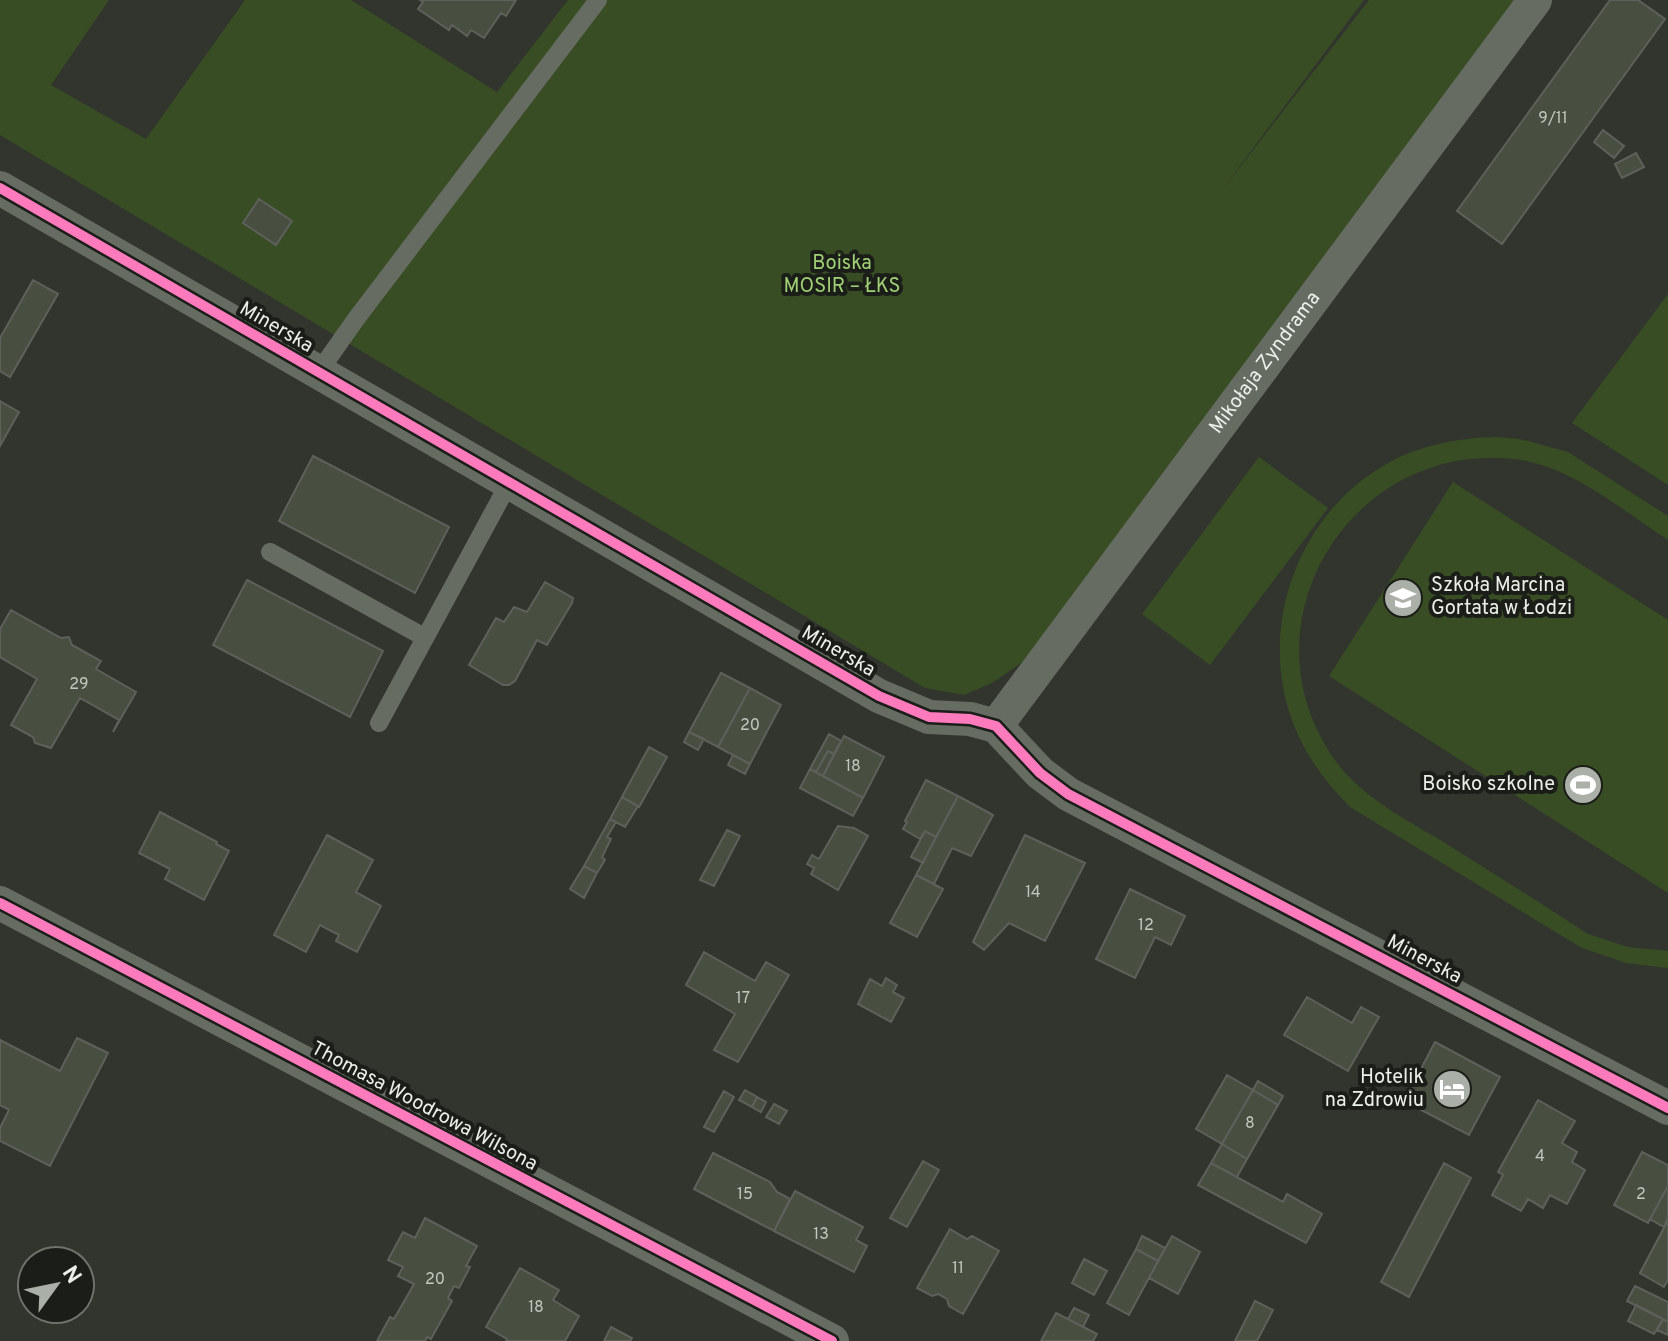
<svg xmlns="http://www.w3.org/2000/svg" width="1668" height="1341" viewBox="0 0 1668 1341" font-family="Overpass,sans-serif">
	<rect width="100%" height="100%" fill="#31352e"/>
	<path fill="#394d24" d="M0,0h109l-58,85 95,54 99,-139h106l146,92 71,-92h796l-145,194 150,-194h149l-494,661 -32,22 -28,12 -39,-7 -925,-553z
		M1668,294v191l-96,-62z
		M1496,437l24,2 48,13 100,64v24c-46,-30 -98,-75 -154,-81 -163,-18 -276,165 -179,301 27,38 71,59 110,83 48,30 96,60 143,91l40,13 40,4v17l-42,-5 -44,-15 -232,-141c-23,-23 -42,-48 -55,-79 -42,-102 6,-226 107,-272 30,-13 61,-18 94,-19z
		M1259,457l69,51 -118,157 -68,-51z
		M1453,482l215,138v273l-339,-217z"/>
	<path fill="#484f40" stroke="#5d605b" stroke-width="2" d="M420,0h96l-10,16 -5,-3 -17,25 -13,-8 -4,6 -15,-11 -3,5 -31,-21 5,-7z
		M1610,0h28l27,19 -163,225 -45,-33z
		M1603,130l21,16 -10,12 -20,-16z
		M1636,153l8,14 -22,11 -7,-14z
		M259,199l33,22 -16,24 -33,-22z
		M33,280l25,14 -48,83 -10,-6v-33z
		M0,401l19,11 -19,34z
		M313,456l136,71 -34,66 -136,-72z
		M247,580l136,71 -33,66 -137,-72z
		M545,582l28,16 -1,5 -25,42 -10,-5 -22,41 -6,4h-6l-34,-20 27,-47 8,4 10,-15 13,5z
		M11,610l50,28 8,-1 3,8 29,16 -5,8 40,23 -23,40 6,-12 -39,-22 -29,50 -16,-5 -2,-6 -22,-12 26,-46 -37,-22v-28z
		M721,673l29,15 -32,59 -29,-15z
		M750,688l31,17 -31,59 -32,-17z
		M689,732l15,7 -6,11 -14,-8z
		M829,734l12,7 -7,13 -6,-3 -12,21 -6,-3z
		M844,736l40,21 -21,41 -40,-22z
		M649,747l18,10 -28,50 -17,-10z
		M828,751l6,3 -11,22 -7,-4z
		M733,755l17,9 -5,10 -17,-9z
		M810,769l53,29 -10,18 -53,-28z
		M926,780l32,16 -22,41 -11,-6 -5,8 -17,-10 4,-7 -2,-1z
		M958,796l35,19 -22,41 -19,-8 -18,36 -18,-9z
		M622,797l16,9 -13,21 -15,-8z
		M160,812l57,30 -1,2 13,7 -25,49 -39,-21 5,-10 -31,-16z
		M610,819l6,3 -9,15 4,2 -9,18 3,3 -8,13 -13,-7z
		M838,826l16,2 14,8 -30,54 -27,-16 3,-6 -7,-4 5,-9 7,4z
		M727,830l13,6 -26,50 -14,-6z
		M925,831l11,6 -13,26 -12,-6z
		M327,835l46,25 -17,32 25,14 -24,46 -21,-11 3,-6 -19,-10 -14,27 -32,-17z
		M1025,835l60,28 -40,78 -36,-18 -25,27 -11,-8z
		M584,866l13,7 -13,25 -14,-9z
		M916,875l27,14 -26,48 -27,-14z
		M1130,889l55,27 -14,29 -16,-8 -20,41 -39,-19z
		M704,952l51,29 11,-19 23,13 -51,87 -24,-12 21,-36 -49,-29z
		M886,978l11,7 -4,7 11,6 -13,24 -33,-18 12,-25 12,7z
		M1307,997l45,26 9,-16 18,10 -31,54 -64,-36z
		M77,1038l31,15 -58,113 -50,-25v-13l9,-18 -9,-5v-65l60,31z
		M1435,1042l65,35 -31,58 -65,-34z
		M1227,1075l26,15 -31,54 -26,-15z
		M1258,1081l25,15 -5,9 -25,-15z
		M745,1090l12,7 -5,10 -13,-7z
		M1253,1090l25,15 -31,54 -25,-15z
		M724,1091l10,6 -20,35 -10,-5z
		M757,1097l9,5 -5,10 -9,-5z
		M1538,1100l37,21 -13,22 15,9 -5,10 13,8 -18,34 -17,-9 -7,13 -15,-9 -7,12 -29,-16 11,-20 -5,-3z
		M774,1104l13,7 -8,13 -13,-7z
		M1222,1144l25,15 -10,18 -26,-14z
		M1642,1152l26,13v21l-20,37 -34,-18z
		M713,1153l57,29 7,10 13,7 -16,32 -80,-42z
		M923,1161l16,9 -32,57 -17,-9z
		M1211,1163l72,39 4,-8 35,20 -16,29 -108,-58z
		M1444,1163l27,15 -62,119 -28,-15z
		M1668,1186v32l-4,9 -14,-8z
		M795,1191l68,36 -7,13 11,6 -13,26 -80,-41z
		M425,1218l52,28 -11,20 4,1 -11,21 -5,-2 -6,12 4,3 -21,38 -4,-2 -2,4h-48l13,-24 4,2 20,-35 -16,-8 5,-9 -15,-7 15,-28 12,6z
		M1668,1220v60l-4,7 -24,-14z
		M950,1229l17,10 5,-3 27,15 -36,63 -14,-8 -2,-7 -9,-5 -6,2 -15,-8z
		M1142,1236l23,12 -7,13 -22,-12z
		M1172,1236l28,16 -22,42 -29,-16z
		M1136,1249l22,12 -29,54 -22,-12z
		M1084,1259l23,12 -13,24 -22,-12z
		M520,1268l39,22 -6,10 26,16 -14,25h-59l1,-2 -21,-12z
		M1635,1286l33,16v20l-41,-21z
		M1255,1301l18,9 -16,31h-22z
		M1636,1305l27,14 -9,15 -26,-13z
		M1074,1308l15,7 -6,12 -15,-8z
		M1056,1313l41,21 -4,7h-52z
		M1663,1319l5,3v13l-11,-5z
		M611,1327l21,11 -2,3h-26z"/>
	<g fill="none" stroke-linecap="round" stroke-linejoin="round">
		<path stroke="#676c63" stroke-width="18" d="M318,373l38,-54 242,-319
			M270,552l154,85
			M379,723l130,-240"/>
		<g stroke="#676c63" stroke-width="34">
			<path d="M0,188l879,508 50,21 41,2 26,7 44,47 28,21 600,314"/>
			<path id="s1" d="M996,726l539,-726"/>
			<path d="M0,903l832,438"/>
		</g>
		<defs>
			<path id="cycleway" d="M0,188l879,508 50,21 41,2 26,7 44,47 28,21 600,314
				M0,903l832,438"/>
		</defs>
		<use href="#cycleway" stroke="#1b1e18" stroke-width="15"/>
		<use href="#cycleway" stroke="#fd7abc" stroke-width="10"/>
	</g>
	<defs>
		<symbol id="school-disc" viewBox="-11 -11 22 22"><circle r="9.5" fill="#aaafa7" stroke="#1b1e18"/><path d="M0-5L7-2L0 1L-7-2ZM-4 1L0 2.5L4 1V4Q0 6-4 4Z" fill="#fff"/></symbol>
		<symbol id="stadium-disc" viewBox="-11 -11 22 22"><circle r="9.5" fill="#aaafa7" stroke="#1b1e18"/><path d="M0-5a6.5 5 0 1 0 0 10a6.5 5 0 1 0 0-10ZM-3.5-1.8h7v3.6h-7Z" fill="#fff"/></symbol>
		<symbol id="hotel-disc" viewBox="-11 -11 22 22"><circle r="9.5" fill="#aaafa7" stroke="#1b1e18"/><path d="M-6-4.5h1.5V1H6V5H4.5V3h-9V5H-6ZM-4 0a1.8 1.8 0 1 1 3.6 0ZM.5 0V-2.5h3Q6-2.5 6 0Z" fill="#fff"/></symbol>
	</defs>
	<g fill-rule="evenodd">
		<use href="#school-disc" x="1381" y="576" width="44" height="44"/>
		<use href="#stadium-disc" x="1561" y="763" width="44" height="44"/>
		<use href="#hotel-disc" x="1430" y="1067" width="44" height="44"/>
	</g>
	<g text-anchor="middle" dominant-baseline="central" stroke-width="8" stroke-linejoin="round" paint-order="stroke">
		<g font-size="16" fill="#c2c8be">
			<text x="1553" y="119">9/11</text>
			<text x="79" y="685">29</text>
			<text x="750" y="726">20</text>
			<text x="853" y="767">18</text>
			<text x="1033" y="893">14</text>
			<text x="1146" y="926">12</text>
			<text x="743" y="999">17</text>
			<text x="1250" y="1124">8</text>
			<text x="1540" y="1157">4</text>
			<text x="745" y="1195">15</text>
			<text x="1641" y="1195">2</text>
			<text x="821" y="1235">13</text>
			<text x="958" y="1269">11</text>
			<text x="435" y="1280">20</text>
			<text x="536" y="1308">18</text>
		</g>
		<g font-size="20" fill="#a0d174" stroke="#1b1e18">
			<text x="842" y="264">Boiska<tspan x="842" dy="23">MOSIR – ŁKS</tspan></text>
		</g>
		<g font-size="20" fill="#ebf0e8" stroke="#1b1e18">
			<text transform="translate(276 328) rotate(30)">Minerska</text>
			<text stroke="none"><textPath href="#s1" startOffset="452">Mikołaja Zyndrama</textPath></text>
			<text transform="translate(838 652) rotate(30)">Minerska</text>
			<text transform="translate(1424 960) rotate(28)">Minerska</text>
			<text transform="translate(424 1107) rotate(28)">Thomasa Woodrowa Wilsona</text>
		</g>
		<g font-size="20" fill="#ebf0e8" stroke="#1b1e18" text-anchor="end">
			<text x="1431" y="586" text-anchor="start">Szkoła Marcina<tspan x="1431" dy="23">Gortata w Łodzi</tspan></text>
			<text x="1555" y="785">Boisko szkolne</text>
			<text x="1424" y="1078">Hotelik<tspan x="1424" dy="23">na Zdrowiu</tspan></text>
		</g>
	</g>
	<g transform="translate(56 1285) rotate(57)"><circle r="38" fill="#1b1e18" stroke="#6e726b" stroke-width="2"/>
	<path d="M0-6L14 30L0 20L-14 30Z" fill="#aaafa7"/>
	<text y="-12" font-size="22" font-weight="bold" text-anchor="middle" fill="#ebf0e8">N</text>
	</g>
</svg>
